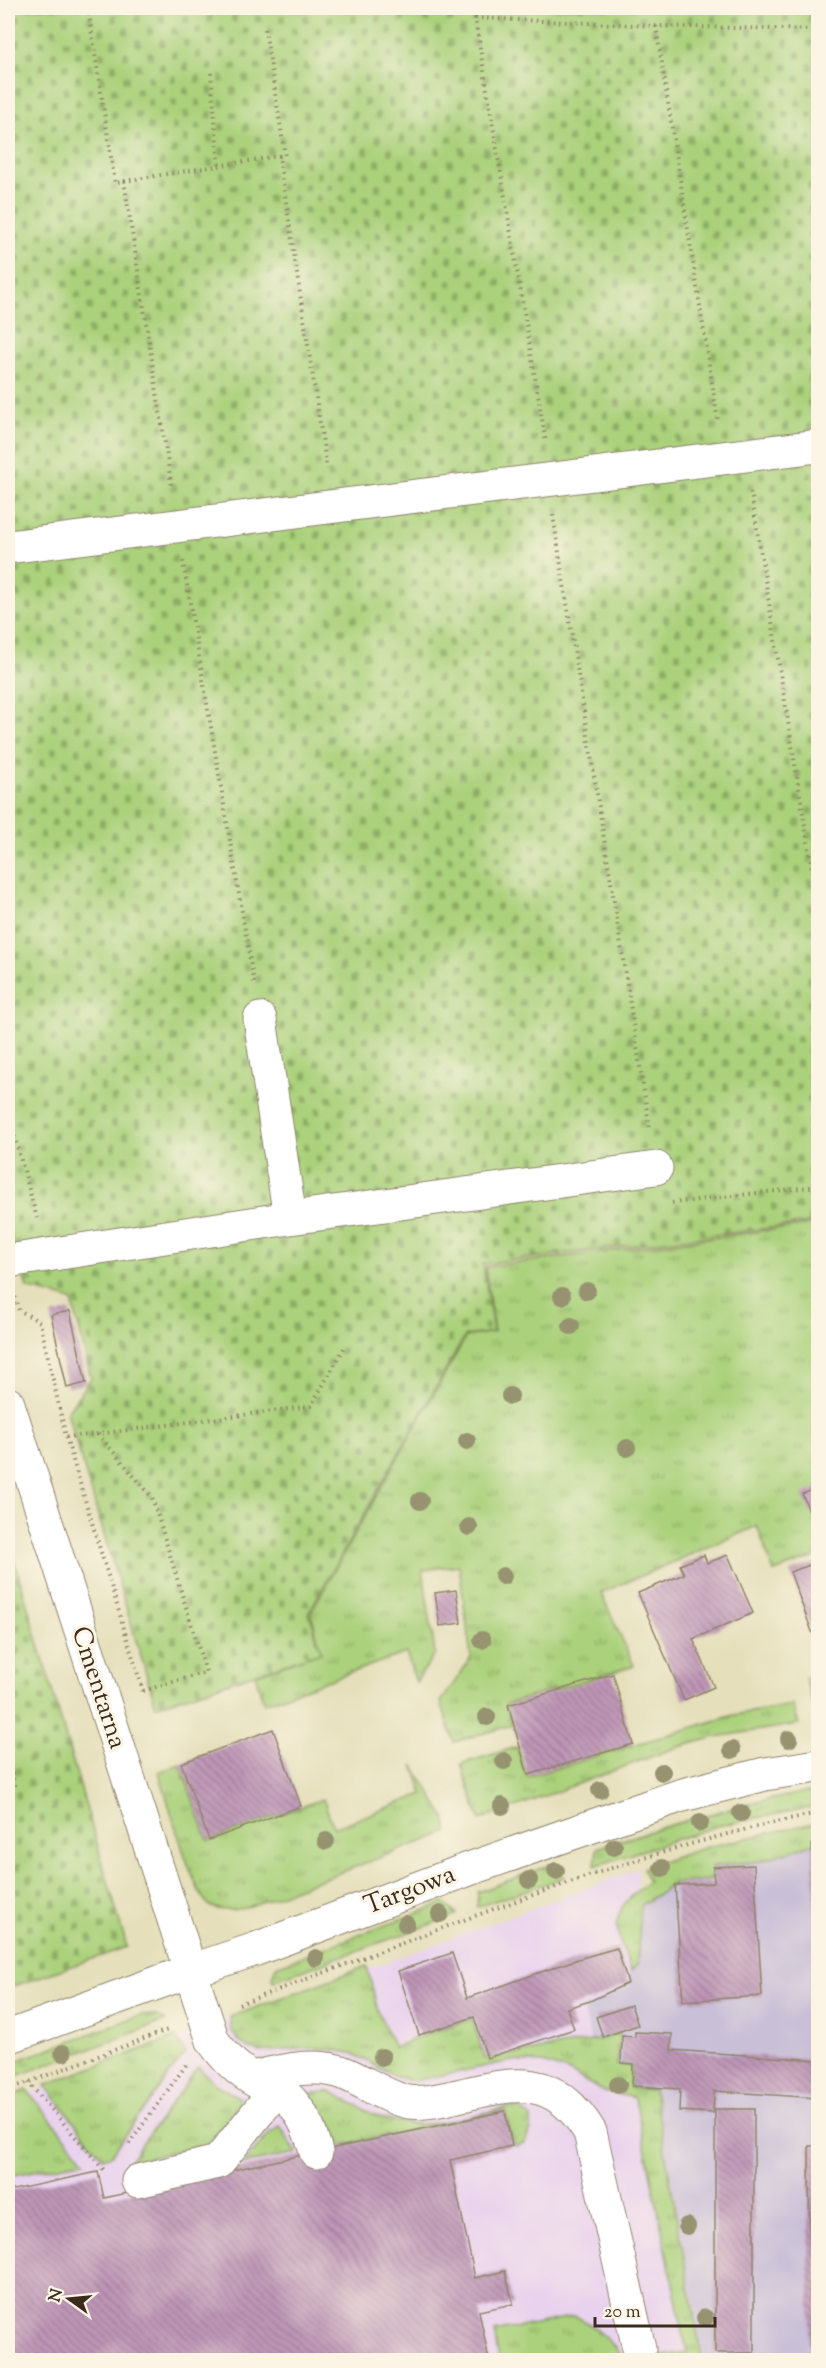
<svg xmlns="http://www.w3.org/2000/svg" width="826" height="2368" viewBox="0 0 826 2368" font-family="'Sorts Mill Goudy',serif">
	<defs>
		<pattern id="grass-tufts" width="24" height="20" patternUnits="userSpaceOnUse" patternTransform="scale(1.5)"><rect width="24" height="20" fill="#abd17b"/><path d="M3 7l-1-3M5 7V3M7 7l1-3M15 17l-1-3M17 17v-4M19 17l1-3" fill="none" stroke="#8caa64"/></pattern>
		<pattern id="cemetery-stones" width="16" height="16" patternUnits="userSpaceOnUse" patternTransform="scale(1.5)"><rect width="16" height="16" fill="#abd17b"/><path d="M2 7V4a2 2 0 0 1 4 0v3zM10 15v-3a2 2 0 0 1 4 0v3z" fill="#8caa64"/></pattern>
		<pattern id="building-back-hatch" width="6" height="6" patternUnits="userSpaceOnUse" patternTransform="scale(1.5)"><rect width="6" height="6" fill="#be96b7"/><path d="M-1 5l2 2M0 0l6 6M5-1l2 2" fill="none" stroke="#9c7b94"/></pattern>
	</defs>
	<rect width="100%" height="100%" fill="#fcf5e5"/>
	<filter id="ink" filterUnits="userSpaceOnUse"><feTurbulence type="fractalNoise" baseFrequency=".0167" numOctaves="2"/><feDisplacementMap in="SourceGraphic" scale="12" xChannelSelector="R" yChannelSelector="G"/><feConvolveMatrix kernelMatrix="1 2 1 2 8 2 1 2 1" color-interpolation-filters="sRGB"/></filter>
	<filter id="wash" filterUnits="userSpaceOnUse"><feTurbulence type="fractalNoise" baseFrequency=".008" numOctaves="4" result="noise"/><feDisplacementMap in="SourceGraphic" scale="24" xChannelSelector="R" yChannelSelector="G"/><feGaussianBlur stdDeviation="1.35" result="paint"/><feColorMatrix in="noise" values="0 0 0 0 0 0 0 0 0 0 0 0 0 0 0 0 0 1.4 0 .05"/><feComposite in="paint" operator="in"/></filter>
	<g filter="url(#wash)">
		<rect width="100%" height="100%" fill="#e5dfbb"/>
		<path fill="#e9d2ed" d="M639,1869l-11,117 29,115 47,258 114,-1v2h-810v-259z"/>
		<path fill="#c9bfd7" d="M818,1840v518l-114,1 -47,-258 -57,-12 -16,-81 44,-22 8,-82 75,-40z"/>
		<path fill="url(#grass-tufts)" stroke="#737e4c" stroke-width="1.5" d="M818,1224v332l-44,16 -17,-46 -156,67 33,73 -128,38 6,21 -58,17 -13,-40 30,-44 -12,-93 -36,5 12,84 -19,28 -10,-29 -142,50 -9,-28 66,-23 -10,-40 155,-275 28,-5 -9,-65z
			M818,1673v47l-13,-42z
			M792,1705l7,19 -83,13 -41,11 -195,72 -19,-56 56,-17 10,30 207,-62z
			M180,1764l28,77 115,-42 11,29 89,-34 -10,-29 32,52 3,15 -203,76c-12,2 -25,4 -36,-3 -17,-13 -42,-108 -50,-133z
			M818,1790v16l-101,20 -122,40 2,-18c73,-24 146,-45 221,-58z
			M818,1822v20l-58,19 -47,5 -2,14 -35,3 -35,22 -4,60 -6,6c-17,-45 -25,-57 17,-89l-5,-14 60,-20z
			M552,1864l13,13 -88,30 1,-15z
			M444,1903l13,12 -184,66 -1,-5 4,-10z
			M367,1966l11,45 16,37 24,-11 54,-18 13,40 118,-20 17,-6 -3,32 15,1 -2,22 24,2 48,268 -1,2h-63l49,-8 -52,-254 -35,-8 -30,-18 -27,-9 -31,-2 -99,20 -17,-4 -44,-24 -34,-5 -60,4 -19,-10 -7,-11 -2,-14z
			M141,2015l15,1 10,5 -158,58v-15z
			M176,2037l9,16 -74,102 -8,3 -58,-73z
			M198,2067l17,17 25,14 -2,7 -29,38 -81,20z
			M27,2090l58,71 -77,15v-79z
			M330,2091c17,9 33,19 50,26 40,17 88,-1 128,-10l11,1 12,10v11l-7,14 -10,3 -9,-36 -163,35 -15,-28 -18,-23z
			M280,2126l17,27 -54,11 27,-31z
			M575,2316c22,11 35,25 50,44h-126l-5,-28z"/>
		<path fill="url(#cemetery-stones)" stroke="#737e4c" stroke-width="1.5" d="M8,8h810v1214l-335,42 10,68 -28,4 -156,276 12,40 -165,54 -89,-294 24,-34 -19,-78 -45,-12 -19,-61z
			M8,1539l119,408 -119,41z"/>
		<g id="blocks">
			<path fill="url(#building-back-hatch)" d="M70,1311l16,72 -19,5 -16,-73z
				M818,1488v22l-8,3 -8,-19z
				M704,1555l3,8 21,-8 25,58 -60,26 21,48 -30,13 -46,-107 46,-19 -4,-9z
				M818,1562v86l-28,-76z
				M456,1590l5,33 -21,3 -5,-33z
				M613,1674l20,70 -105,31 -20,-70z
				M273,1729l28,77 -92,34 -28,-77z
				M818,1843v91h-1l-5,-90z
				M754,1865l8,131 -79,5 -8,-116 39,-2 -1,-16z
				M617,1948l11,35 -38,18 -23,7 7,21 -87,29 -13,-41 -55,18 -21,-64 54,-18 15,45 111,-39z
				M631,2005l7,20 -35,12 -7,-20z
				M635,2032l37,2 -1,16 147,10v38l-104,-7 -1,22 -34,-2 1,-22 -48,-3 1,-22 -12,-1 1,-27 13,1z
				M715,2109h39v244h-39z
				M505,2111l7,35 -62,14 25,118 30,-7 8,33 -34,7 10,49h-481v-169l90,-19 6,26z
				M809,2146h9v201h-8z"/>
		</g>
	</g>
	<g filter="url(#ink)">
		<use href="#blocks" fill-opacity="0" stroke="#90846c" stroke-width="1.5"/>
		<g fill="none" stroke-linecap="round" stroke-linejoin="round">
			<defs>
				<path id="minor" d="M8,547l810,-101
					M260,1019l30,199
					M8,1261l282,-43 366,-50
					M8,1404l205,637c12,17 25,30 43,40 13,8 27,10 36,21 13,15 19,32 24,50
					M8,2037l182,-66 66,-22 213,-80 210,-73 86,-22 53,-8
					M251,2078c29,-6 66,-17 95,-4 21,9 39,23 62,28 15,2 31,-2 45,-5 60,-14 100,-26 137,35l49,216
					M138,2181l80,-19 58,-72"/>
			</defs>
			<use href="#minor" stroke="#90846c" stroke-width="35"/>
			<path stroke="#90846c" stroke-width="4" stroke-dasharray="1.5 4.5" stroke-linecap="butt" d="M88,8l27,175 9,-2 48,308
				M459,8l16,10 71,425
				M475,18l181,8 162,4
				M656,26l62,395
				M265,29l20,126 -6,1 48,313
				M211,73l8,93
				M124,181l155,-25
				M751,492l67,414
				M553,515l97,615
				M183,561l71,422
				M8,1113l29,105
				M672,1203l146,-17
				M15,1297l4,13 21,12 26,115 77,254 -1,3
				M98,1434l54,63 54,175 -63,19
				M66,1437l32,-3 213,-28 35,-61
				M8,1755l7,33
				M239,2004c191,-69 380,-151 579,-191
				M28,2082l76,88
				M8,2090l162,-61
				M129,2144l57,-79"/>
			<use href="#minor" stroke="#fff" stroke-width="33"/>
		</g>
		<g fill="#979371">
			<circle cx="587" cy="1291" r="9"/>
			<circle cx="562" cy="1296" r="9"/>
			<circle cx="571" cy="1326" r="9"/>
			<circle cx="510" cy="1396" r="9"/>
			<circle cx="467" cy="1441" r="9"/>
			<circle cx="627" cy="1448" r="9"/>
			<circle cx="420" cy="1501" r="9"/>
			<circle cx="469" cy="1527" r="9"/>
			<circle cx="503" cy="1576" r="9"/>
			<circle cx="482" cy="1640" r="9"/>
			<circle cx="487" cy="1717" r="9"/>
			<circle cx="789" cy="1739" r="9"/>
			<circle cx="732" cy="1750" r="9"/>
			<circle cx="504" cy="1761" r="9"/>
			<circle cx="662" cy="1772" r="9"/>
			<circle cx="600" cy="1790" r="9"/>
			<circle cx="502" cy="1806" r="9"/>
			<circle cx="741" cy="1813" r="9"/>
			<circle cx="700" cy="1823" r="9"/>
			<circle cx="326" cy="1841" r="9"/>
			<circle cx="614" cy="1847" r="9"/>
			<circle cx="662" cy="1868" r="9"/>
			<circle cx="556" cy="1871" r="9"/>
			<circle cx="529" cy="1880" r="9"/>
			<circle cx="440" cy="1914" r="9"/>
			<circle cx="406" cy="1924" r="9"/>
			<circle cx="316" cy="1958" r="9"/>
			<circle cx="63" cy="2053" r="9"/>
			<circle cx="382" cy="2057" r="9"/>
			<circle cx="618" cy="2085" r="9"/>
			<circle cx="687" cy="2226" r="9"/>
			<circle cx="705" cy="2318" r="9"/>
		</g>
	</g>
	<g text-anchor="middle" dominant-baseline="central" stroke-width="6" stroke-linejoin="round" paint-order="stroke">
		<g font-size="26" fill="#3b2a1e" stroke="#fcf5e5">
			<text transform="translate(98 1688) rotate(72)">Cmentarna</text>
			<text transform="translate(410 1891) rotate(-21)">Targowa</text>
		</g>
	</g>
	<rect width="826" height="2368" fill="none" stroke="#fcf5e5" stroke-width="30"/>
	<g transform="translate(69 2299) rotate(285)" stroke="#fcf5e5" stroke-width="4.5" paint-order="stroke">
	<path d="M0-4.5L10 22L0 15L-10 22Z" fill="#3b2a1e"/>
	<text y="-9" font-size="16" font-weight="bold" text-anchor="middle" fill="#3b2a1e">N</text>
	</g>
	<path d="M595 2317v9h120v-9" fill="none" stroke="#3b2a1e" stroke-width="3"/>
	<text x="604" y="2317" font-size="18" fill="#3b2a1e" stroke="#fcf5e5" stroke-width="4.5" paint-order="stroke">20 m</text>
</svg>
